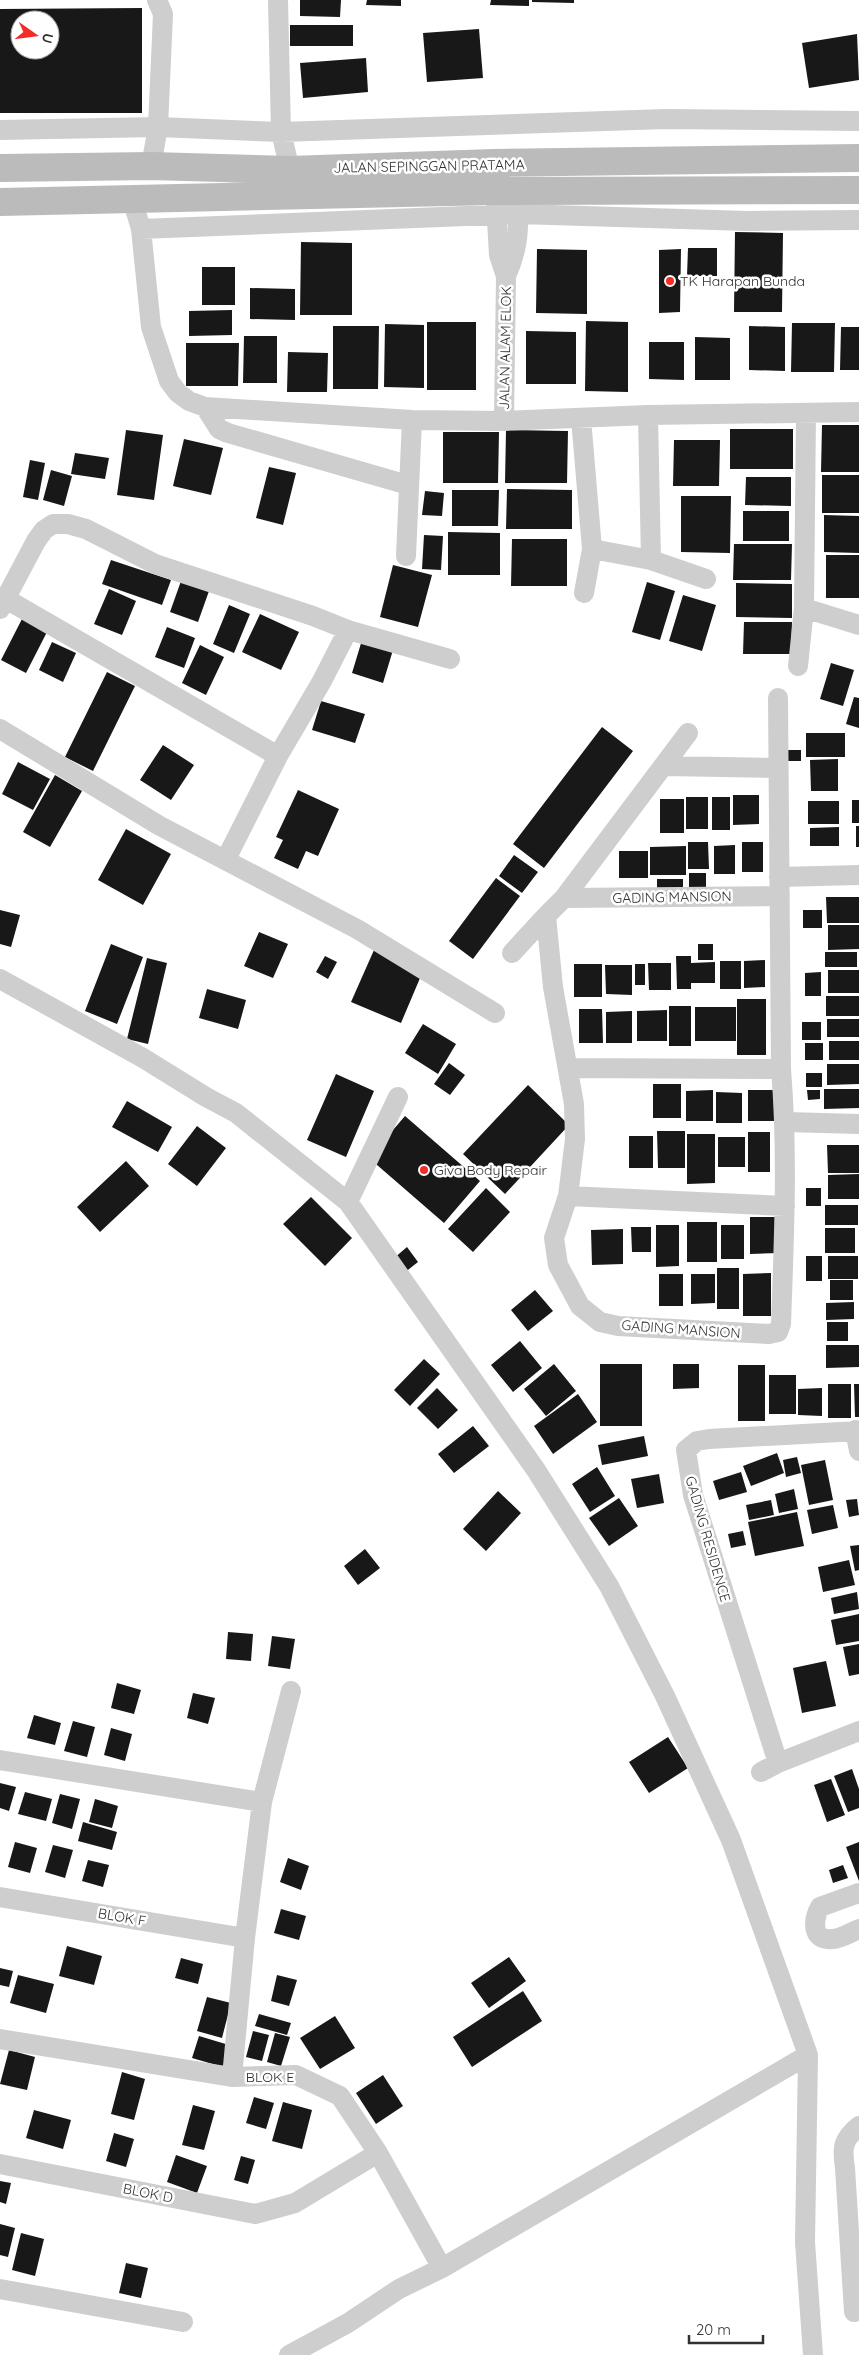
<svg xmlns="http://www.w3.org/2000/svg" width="859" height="2355" viewBox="0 0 859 2355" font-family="Quicksand,sans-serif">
	<rect width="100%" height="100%" fill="#fff"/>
	<path fill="#181818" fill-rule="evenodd" d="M300,0h41l-1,17 -40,-1z
		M367,0h34v6l-35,-1z
		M491,0h38v6l-39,-1z
		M532,0h42v3l-42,-1z
		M142,8v105h-142v-104zM20,20h30v30h-30z
		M290,25h63v21h-63z
		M479,29l4,49 -56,4 -4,-49z
		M857,34l2,46 -50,8 -7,-45z
		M366,58l2,34 -65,6 -3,-35z
		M735,232l48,1 -1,79h-48z
		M301,242l51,1v72h-52z
		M688,248h29v28h-30z
		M537,249l50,1v64l-51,-1z
		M681,249l-1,63 -21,1v-63z
		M202,267h33v38h-33z
		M250,288l45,1v31l-45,-1z
		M232,310v25l-43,1v-25z
		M586,321l42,1v70l-43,-1z
		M427,322h49v68h-49z
		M792,323h43l-1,49h-43z
		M385,324l39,1v63l-40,-1z
		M333,326h46l-1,63h-45z
		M749,326l36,1v44l-36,-1z
		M841,327h18v43h-19z
		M526,331l50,1v52h-50z
		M244,336h33v47h-34z
		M695,337l35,1v42h-35z
		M649,342h35v38l-35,-1z
		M186,343h53l-1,43h-52z
		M288,352l40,1 -1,39h-40z
		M822,425h37v47h-38z
		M730,429h63v40h-63z
		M126,430l37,5 -9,65 -37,-5z
		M506,430l62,1 -1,52h-62z
		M443,432h56l-1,51h-55z
		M184,439l39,9 -12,47 -38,-9z
		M674,440h46l-1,46h-46z
		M75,453l34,5 -4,21 -34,-5z
		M30,460l15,3 -7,37 -15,-3z
		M269,467l27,6 -13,52 -27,-7z
		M51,470l21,6 -8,30 -21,-6z
		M822,475h37v38h-37z
		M746,477h45v29l-46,-1z
		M507,489l65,1v39h-66z
		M452,490h47l-1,36h-46z
		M425,491l19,2 -2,23 -20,-1z
		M681,496h50l-1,57 -49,-1z
		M743,511h46v30h-46z
		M824,515l35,1v37l-35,-1z
		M448,532l52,1v42h-52z
		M424,535l19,1 -2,34 -19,-1z
		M512,539h55v47h-56z
		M734,544h58l-1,36h-58z
		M826,555h33v43h-33z
		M111,560l60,20 -9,25 -60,-21z
		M393,565l39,10 -14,52 -38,-10z
		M181,581l28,10 -11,31 -28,-10z
		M647,582l28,9 -15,49 -28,-8z
		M736,583l56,1v34l-56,-1z
		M109,589l27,12 -14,34 -28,-11z
		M683,595l33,10 -14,46 -33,-10z
		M229,605l21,9 -16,39 -21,-9z
		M260,614l39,18 -18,38 -39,-18z
		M22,619l25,13 -21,41 -25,-13z
		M744,622h48l-1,32h-48z
		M167,627l28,11 -11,30 -29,-11z
		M362,640l31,10 -10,33 -31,-10z
		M52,642l24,11 -13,29 -24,-12z
		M200,645l24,12 -18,38 -24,-12z
		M831,663l23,7 -11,36 -23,-7z
		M107,672l28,14 -42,85 -28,-14z
		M854,697l5,1v30l-13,-4z
		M321,701l44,13 -10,29 -43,-13z
		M602,727l31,24 -89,117 -31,-24z
		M806,733h39v24h-39z
		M163,745l31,20 -23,35 -31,-20z
		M786,750h15v11h-14z
		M838,759v32h-27l-1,-31z
		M18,762l32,17 -17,31 -31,-16z
		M55,775l27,16 -32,56 -27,-15z
		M298,790l41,19 -21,47 -12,-5 -8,18 -24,-11 9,-18 -7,-3z
		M733,795h26v29l-26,1z
		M686,797h22v32h-22z
		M712,797h18v33h-18z
		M660,799h24v34h-24z
		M852,800h7v23h-7z
		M808,801h31v23h-31z
		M856,826h3v21h-3z
		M839,827v19h-29v-18z
		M126,829l45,25 -28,51 -45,-25z
		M688,842h20l1,27h-21z
		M742,842h21v30h-21z
		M735,845v29h-21v-28z
		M686,846v29h-36v-28z
		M619,851h29v27h-29z
		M514,855l24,17 -16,21 -23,-17z
		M689,873h17v18h-17z
		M496,878l24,18 -47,63 -24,-18z
		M657,879h26v13h-26z
		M826,897h33v26h-32z
		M0,910l20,5 -9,32 -11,-3z
		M803,910h19v18h-19z
		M828,925h31v24l-31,1z
		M259,932l29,12 -15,34 -29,-12z
		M111,944l32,13 -26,67 -32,-13z
		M698,944h15v16h-15z
		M374,950l49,21 -22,52 -50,-21z
		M825,952h32v15h-32z
		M325,956l12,6 -9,17 -12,-7z
		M676,956h15v33h-14z
		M147,958l20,5 -19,81 -21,-5z
		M765,960v27l-21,1v-27z
		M720,961h21v28h-21z
		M715,962v21h-24v-20z
		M648,963h23v27h-22z
		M574,964h28v33h-28z
		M635,964h10v21h-10z
		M605,965h27v30l-26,-1z
		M828,970h31v23h-31z
		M821,972v24h-16v-23z
		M207,989l39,11 -8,29 -39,-11z
		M826,996h33v20h-33z
		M737,999h29v56h-29z
		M669,1006h22v40h-22z
		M695,1007h41v34h-41z
		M579,1009h23l1,34h-24z
		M667,1010v31h-30v-30z
		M632,1011v32h-26v-31z
		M827,1019h32v18h-32z
		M802,1022h19v18h-19z
		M423,1024l33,20 -18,30 -33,-21z
		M829,1041h30v19h-30z
		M805,1043h18v17h-18z
		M449,1063l16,12 -15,20 -16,-11z
		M827,1064h32v20l-32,1z
		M806,1073h16v14h-16z
		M336,1074l38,17 -28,66 -39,-17z
		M653,1084h28v34h-28z
		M528,1085l41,40 -64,69 -42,-40z
		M824,1089h35v19l-35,1z
		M713,1090v31h-27v-30z
		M748,1090h31v31h-31z
		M807,1090h13v9l-12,1z
		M716,1092l26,1v30h-26z
		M127,1101l45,26 -14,25 -46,-25z
		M405,1116l75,65 -36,42 -75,-65z
		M197,1126l29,22 -29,38 -29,-22z
		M657,1131h28v37h-27z
		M748,1132h22v40h-22z
		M687,1134h28v49l-28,1z
		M629,1136h24v32h-24z
		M718,1137h27v30h-27z
		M827,1145h32v28h-31z
		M126,1161l23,25 -49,46 -23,-25z
		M859,1174v25h-31v-24z
		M486,1188l24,24 -37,40 -25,-23z
		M806,1188h15v18h-15z
		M311,1197l41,41 -27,28 -42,-42z
		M825,1205h33v20h-33z
		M750,1217h28l1,36 -29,1z
		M687,1222h30v40h-30z
		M656,1225h23v41l-23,1z
		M721,1225h23v34h-23z
		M631,1227h20v25h-19z
		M825,1228h30v25h-30z
		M623,1229v35l-31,1 -1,-35z
		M407,1247l11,15 -14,11 -11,-14z
		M806,1256h16v25h-16z
		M828,1256h30v23h-30z
		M717,1268h22v41h-22z
		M771,1273v43h-28v-42z
		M659,1274h24v32h-24z
		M691,1274h24v29l-24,1z
		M830,1280h23v20h-23z
		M535,1290l18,21 -25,20 -17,-21z
		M854,1302v17l-28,1v-17z
		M827,1322h21v19h-21z
		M520,1341l22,27 -29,24 -22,-27z
		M826,1345h33v22l-33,1z
		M424,1359l16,15 -30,32 -16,-16z
		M554,1364l22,27 -30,25 -22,-27z
		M600,1364h42v62h-42z
		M673,1364h26v24l-26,1z
		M738,1365h27v56h-27z
		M769,1375h27v39h-27z
		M828,1384h23v34h-23z
		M854,1384h5v33h-4z
		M437,1388l21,22 -20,19 -21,-21z
		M822,1388v28l-24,-1v-26z
		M578,1394l19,28 -44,32 -19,-28z
		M473,1426l16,20 -35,27 -16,-19z
		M644,1436l4,20 -46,9 -4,-20z
		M777,1453l7,20 -33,13 -8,-20z
		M797,1457l4,16 -15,4 -3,-17z
		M825,1460l8,40 -24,5 -8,-40z
		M597,1467l18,29 -25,16 -18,-28z
		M741,1472l6,20 -28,8 -6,-19z
		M659,1474l5,29 -27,5 -6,-29z
		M794,1489l4,20 -19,4 -4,-19z
		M498,1491l23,22 -35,38 -23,-22z
		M619,1498l19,28 -29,20 -20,-28z
		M857,1499l2,16 -10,2 -3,-17z
		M771,1500l3,15 -25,5 -3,-15z
		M833,1505l5,23 -26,6 -5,-24z
		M797,1512l7,34 -49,10 -7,-34z
		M743,1531l3,14 -15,3 -3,-14z
		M859,1545v25l-4,1 -5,-25z
		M365,1549l15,19 -22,17 -14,-19z
		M849,1560l6,25 -32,7 -5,-25z
		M857,1592l2,17 -25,5 -3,-16z
		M859,1614v27l-23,4 -5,-25z
		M228,1632l25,2 -2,27 -25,-2z
		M272,1636l23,3 -5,30 -22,-3z
		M859,1644v30l-10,2 -6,-29z
		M826,1661l10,45 -34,7 -9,-45z
		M117,1683l24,7 -7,24 -23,-6z
		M193,1693l22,5 -7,26 -21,-6z
		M34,1715l27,8 -6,22 -28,-7z
		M73,1721l22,6 -8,30 -23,-6z
		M111,1728l21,6 -7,27 -21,-6z
		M668,1737l20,31 -39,25 -20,-31z
		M852,1769l7,20v19l-11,4 -14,-36z
		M831,1779l14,36 -18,7 -13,-37z
		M0,1783l16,4 -7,24 -9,-3z
		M25,1792l27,7 -6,22 -28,-7z
		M60,1794l20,5 -8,30 -20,-6z
		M95,1799l23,7 -6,22 -23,-6z
		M83,1822l34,10 -5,18 -34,-9z
		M15,1842l22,6 -7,25 -22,-6z
		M859,1842v39l-13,-34z
		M53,1845l20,5 -8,28 -20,-6z
		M288,1858l21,8 -8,24 -21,-8z
		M88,1860l21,5 -6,22 -21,-6z
		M843,1865l5,13 -15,5 -4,-13z
		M281,1909l25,7 -7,24 -25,-7z
		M67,1946l35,10 -8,29 -35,-9z
		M509,1957l17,24 -37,27 -18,-25z
		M181,1958l22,6 -5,20 -23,-6z
		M0,1968l13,3 -4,16 -9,-2z
		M18,1975l36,9 -8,29 -36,-10z
		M277,1975l20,5 -8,26 -18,-5z
		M523,1991l19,30 -70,46 -19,-30z
		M207,1997l24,6 -9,35 -25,-7z
		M259,2014l32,9 -4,12 -32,-9z
		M335,2016l20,32 -35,21 -20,-31z
		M253,2031l16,4 -7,26 -16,-4z
		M275,2033l15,4 -9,29 -14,-4z
		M199,2036l30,9 -6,22 -31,-9z
		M9,2050l26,7 -8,33 -27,-6z
		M122,2072l23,7 -11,41 -23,-6z
		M383,2075l20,31 -27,18 -20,-31z
		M254,2097l20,6 -8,26 -20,-6z
		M283,2102l29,8 -10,39 -30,-8z
		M193,2105l22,6 -11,39 -22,-5z
		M34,2110l37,10 -8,29 -37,-11z
		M114,2133l20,6 -8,28 -20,-6z
		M176,2155l31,11 -10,27 -30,-11z
		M241,2156l14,4 -7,24 -14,-4z
		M0,2181l11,2 -5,21 -6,-2z
		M0,2224l15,4 -7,29 -8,-2z
		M21,2233l23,6 -9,37 -23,-6z
		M126,2263l22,5 -7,30 -22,-5z"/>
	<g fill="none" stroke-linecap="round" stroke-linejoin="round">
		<path stroke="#cecece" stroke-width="20" d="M278,0l3,132 9,38
			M0,130l158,-3 123,5 385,-13 193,2
			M151,166l7,-39 5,-113 -6,-14
			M132,199l9,30 10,98 18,54 9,12 11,8 16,6 207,13 92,1 144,-6 211,-3
			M496,203l3,52 7,21 -2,145
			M141,229l378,-15 228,7 112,-1
			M506,276c12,-26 13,-46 12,-74
			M205,407l14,22 9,4 180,52
			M806,413l-2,195 55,17
			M581,418l11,131 59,11 -3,-145
			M406,556l6,-136
			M651,560l55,19
			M584,593l8,-44
			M6,599l272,157
			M0,609l36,-68 8,-11 9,-6h15l18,5 69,35 158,52 35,14 -26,51 -44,75 -52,103
			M348,630l102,29
			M798,666l6,-58
			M0,729l160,97 197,103 138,84
			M688,733l-124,165 -18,18 7,71 21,117 1,35 -7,57 -14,42 4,27 22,41 20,16 18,4 151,8 9,-2 3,-8c3,-85 7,-170 0,-255l-3,-371
			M666,766l111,2
			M779,877l80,-2
			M564,898l216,-2
			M512,953l34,-37
			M0,979l143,79 63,39 30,16 112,89 188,268 73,116 56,110 66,144 77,215 -3,187 8,113
			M569,1068l212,1
			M786,1122l73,2
			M568,1196l217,10
			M348,1202l50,-105
			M855,1430l4,21
			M0,1760l262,42
			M778,1763l-85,-268 -7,-45 11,-9 12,-2 150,-8
			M761,1772l17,-9 81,-32
			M859,1893l-39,14c-7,13 -9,34 12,32 9,0 19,-7 27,-10
			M0,1897l245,41
			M0,2039l232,38 64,-2 44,21 38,57 64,115
			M232,2077l13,-139 17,-136 29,-111
			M0,2164l255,50 40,-11 83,-50
			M0,2289l183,33
			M854,2312l-9,-144c-3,-20 -3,-28 14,-42
			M289,2355l59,-32 51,-34 43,-21 366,-213"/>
		<path stroke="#bbb" stroke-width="28" d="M0,168l151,-2 139,4 203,-7 366,-5
			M0,202l496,-11 363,-1"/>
	</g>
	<g fill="#f32c27" stroke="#fff" stroke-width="2">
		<circle cx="670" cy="281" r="5"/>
		<circle cx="424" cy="1170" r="5"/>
	</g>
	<g text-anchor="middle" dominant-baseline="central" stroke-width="5" stroke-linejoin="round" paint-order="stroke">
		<g font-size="14" fill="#313131" stroke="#fff">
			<text transform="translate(429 166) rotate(-1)">JALAN SEPINGGAN PRATAMA</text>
			<text transform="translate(505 348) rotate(-89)">JALAN ALAM ELOK</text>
			<text transform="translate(672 897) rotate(-1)">GADING MANSION</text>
			<text transform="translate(681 1329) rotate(4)">GADING MANSION</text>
			<text transform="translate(708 1539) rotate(74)">GADING RESIDENCE</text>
			<text transform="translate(122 1917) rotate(10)">BLOK F</text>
			<text x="270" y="2077">BLOK E</text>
			<text transform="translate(148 2193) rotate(11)">BLOK D</text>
		</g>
		<g font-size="14" fill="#313131" stroke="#fff" text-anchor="start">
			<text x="680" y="281">TK Harapan Bunda</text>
			<text x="434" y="1170">Giva Body Repair</text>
		</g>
	</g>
	<g transform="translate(35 35) rotate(104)"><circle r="24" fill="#ffffff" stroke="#adadad"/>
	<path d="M0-4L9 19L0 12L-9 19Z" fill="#f32c27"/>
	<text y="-8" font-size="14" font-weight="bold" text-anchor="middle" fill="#313131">U</text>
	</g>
	<path d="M689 2335v8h74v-8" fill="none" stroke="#313131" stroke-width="2.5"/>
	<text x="696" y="2335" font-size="15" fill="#313131" stroke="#ffffff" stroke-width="4" paint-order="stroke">20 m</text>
</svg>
